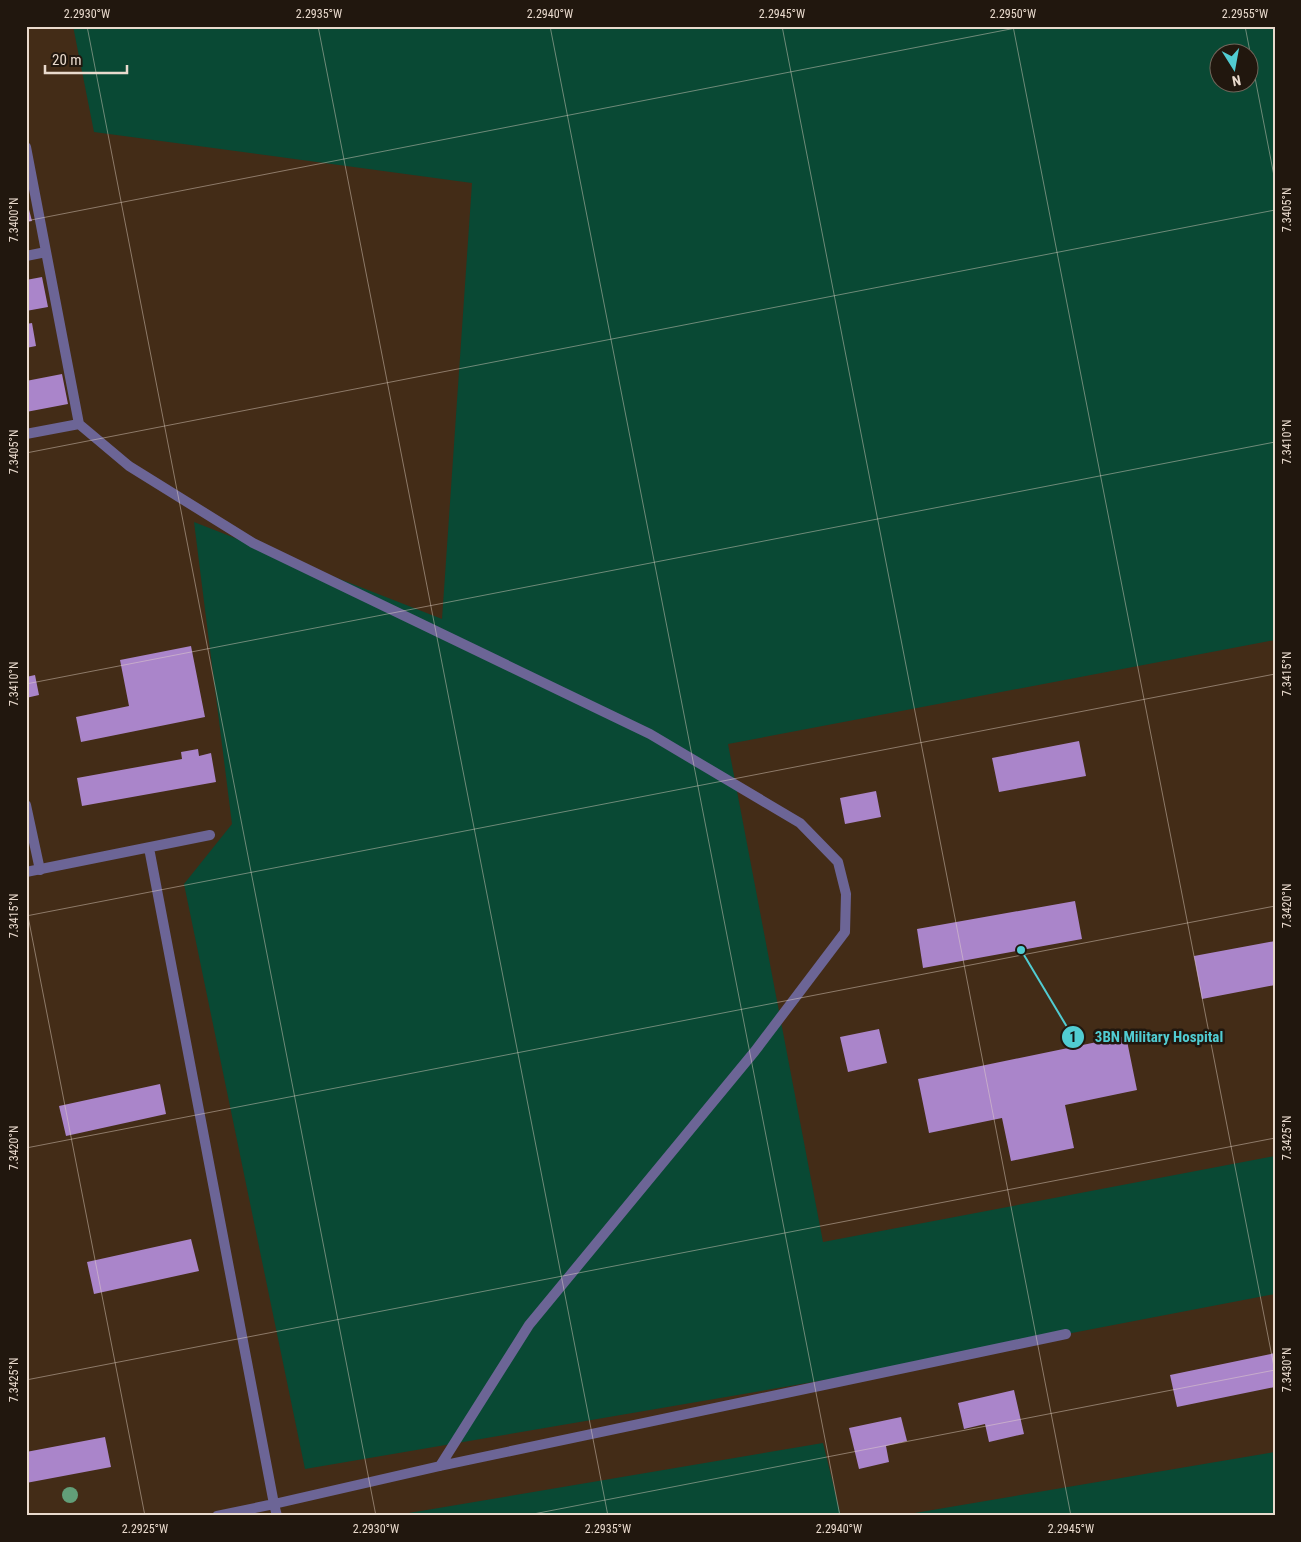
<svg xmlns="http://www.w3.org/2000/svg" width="1301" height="1542" viewBox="0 0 1301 1542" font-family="'Roboto Condensed',sans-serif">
	<rect width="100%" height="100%" fill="#432c17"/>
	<path fill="#094934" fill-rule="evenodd" d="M73,26h1202v614l-547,104 95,498 452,-86v138l-427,82 -543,93 -121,-585 48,-60 -38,-302 248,97 30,-436 -378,-51zM1218,52h30v30h-30z
		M823,1443l18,73h-450z
		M1275,1452v64h-378z"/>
	<path fill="#aa85ca" d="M26,198l6,23 -6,1z
		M42,277l6,30 -22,4v-31z
		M32,323l4,23 -10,2v-24z
		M62,374l6,30 -42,8v-31z
		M191,646l14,71 -124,25 -5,-25 53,-11 -9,-46z
		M35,675l4,20 -13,3v-21z
		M1079,741l7,35 -87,16 -7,-34z
		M198,749l1,7 12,-3 5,29 -134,24 -5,-28 105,-19 -1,-7z
		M876,791l5,26 -36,7 -5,-26z
		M1075,901l7,38 -159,29 -6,-39z
		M1275,941v44l-73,14 -8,-43z
		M879,1029l8,34 -39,9 -8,-35z
		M1126,1036l11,54 -72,15 9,43 -63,13 -9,-43 -73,15 -11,-54z
		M160,1084l6,30 -100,22 -7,-30z
		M191,1239l8,32 -105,23 -7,-32z
		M1275,1353v34l-98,20 -7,-32z
		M1014,1390l10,44 -35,8 -4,-18 -21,5 -6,-26z
		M901,1417l6,24 -21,5 3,16 -30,7 -10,-41z
		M105,1437l6,30 -85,16v-31z"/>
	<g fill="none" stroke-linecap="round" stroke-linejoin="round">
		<path stroke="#6c6596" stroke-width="10" d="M26,805l14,65"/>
		<path stroke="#6c6596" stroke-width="10" d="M26,147l53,277 50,42 124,77 397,191 150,89 38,39 8,32 -1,38 -90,119 -226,274 -89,141
			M26,256l20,-4
			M26,434l53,-10
			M149,848l125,656 166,-38 626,-132
			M26,872l184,-37
			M217,1516l57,-12 3,12"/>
	</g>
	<circle fill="#629e78" cx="70" cy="1495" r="8"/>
	<path fill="none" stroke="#e9dacd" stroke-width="1" stroke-opacity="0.45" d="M87,26l289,1490M318,26l290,1490M550,26l290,1490M782,26l289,1490M1013,26l262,1346M1245,26l30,155M26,221l1000,-195M26,453l1249,-243M26,684l1249,-242M26,906l119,610M26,916l1249,-242M26,1148l1249,-242M26,1380l1249,-242M523,1516l752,-146"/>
	<path fill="none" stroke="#51ccd2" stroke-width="2" d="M1021 950L1073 1037"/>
	<g fill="#51ccd2" stroke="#21170e" stroke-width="2">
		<circle cx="1021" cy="950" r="5"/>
		<circle cx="1073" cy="1037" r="12"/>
	</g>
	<g font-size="15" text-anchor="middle" font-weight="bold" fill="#111">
		<text x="1073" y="1042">1</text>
	</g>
	<g font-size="15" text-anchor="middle" font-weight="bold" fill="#51ccd2" stroke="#21170e" stroke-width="5" stroke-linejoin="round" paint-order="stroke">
		<text x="1159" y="1042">3BN Military Hospital</text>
	</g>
	<rect width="1301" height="1542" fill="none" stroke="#21170e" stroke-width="55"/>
	<g transform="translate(1234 68) rotate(169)"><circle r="24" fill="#21170e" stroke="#71655a"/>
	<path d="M0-4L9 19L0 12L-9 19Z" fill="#51ccd2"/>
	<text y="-8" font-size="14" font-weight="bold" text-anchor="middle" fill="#e9dacd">N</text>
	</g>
	<path d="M45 65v8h82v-8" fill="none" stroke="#e9dacd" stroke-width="2.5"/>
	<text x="52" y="65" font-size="15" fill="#e9dacd" stroke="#21170e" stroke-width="4" paint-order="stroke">20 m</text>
	<rect x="28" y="28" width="1246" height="1486" fill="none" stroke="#e9dacd" stroke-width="2"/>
	<g font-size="12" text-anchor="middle" fill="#e9dacd">
		<text x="87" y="18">2.2930°W</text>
		<text x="319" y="18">2.2935°W</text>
		<text x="550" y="18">2.2940°W</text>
		<text x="782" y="18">2.2945°W</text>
		<text x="1013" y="18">2.2950°W</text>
		<text x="1245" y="18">2.2955°W</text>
		<text transform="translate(1287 210) rotate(-90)" y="4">7.3405°N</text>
		<text transform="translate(14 220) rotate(-90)" y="4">7.3400°N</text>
		<text transform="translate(1287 442) rotate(-90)" y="4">7.3410°N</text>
		<text transform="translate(14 452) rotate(-90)" y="4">7.3405°N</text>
		<text transform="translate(1287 674) rotate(-90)" y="4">7.3415°N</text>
		<text transform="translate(14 684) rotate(-90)" y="4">7.3410°N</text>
		<text transform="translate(1287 906) rotate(-90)" y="4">7.3420°N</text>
		<text transform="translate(14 916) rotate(-90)" y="4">7.3415°N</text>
		<text transform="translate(1287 1138) rotate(-90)" y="4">7.3425°N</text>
		<text transform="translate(14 1148) rotate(-90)" y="4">7.3420°N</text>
		<text transform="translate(1287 1370) rotate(-90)" y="4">7.3430°N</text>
		<text transform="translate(14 1380) rotate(-90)" y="4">7.3425°N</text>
		<text x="145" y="1533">2.2925°W</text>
		<text x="376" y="1533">2.2930°W</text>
		<text x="608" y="1533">2.2935°W</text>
		<text x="839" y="1533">2.2940°W</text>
		<text x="1071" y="1533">2.2945°W</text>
	</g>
</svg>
